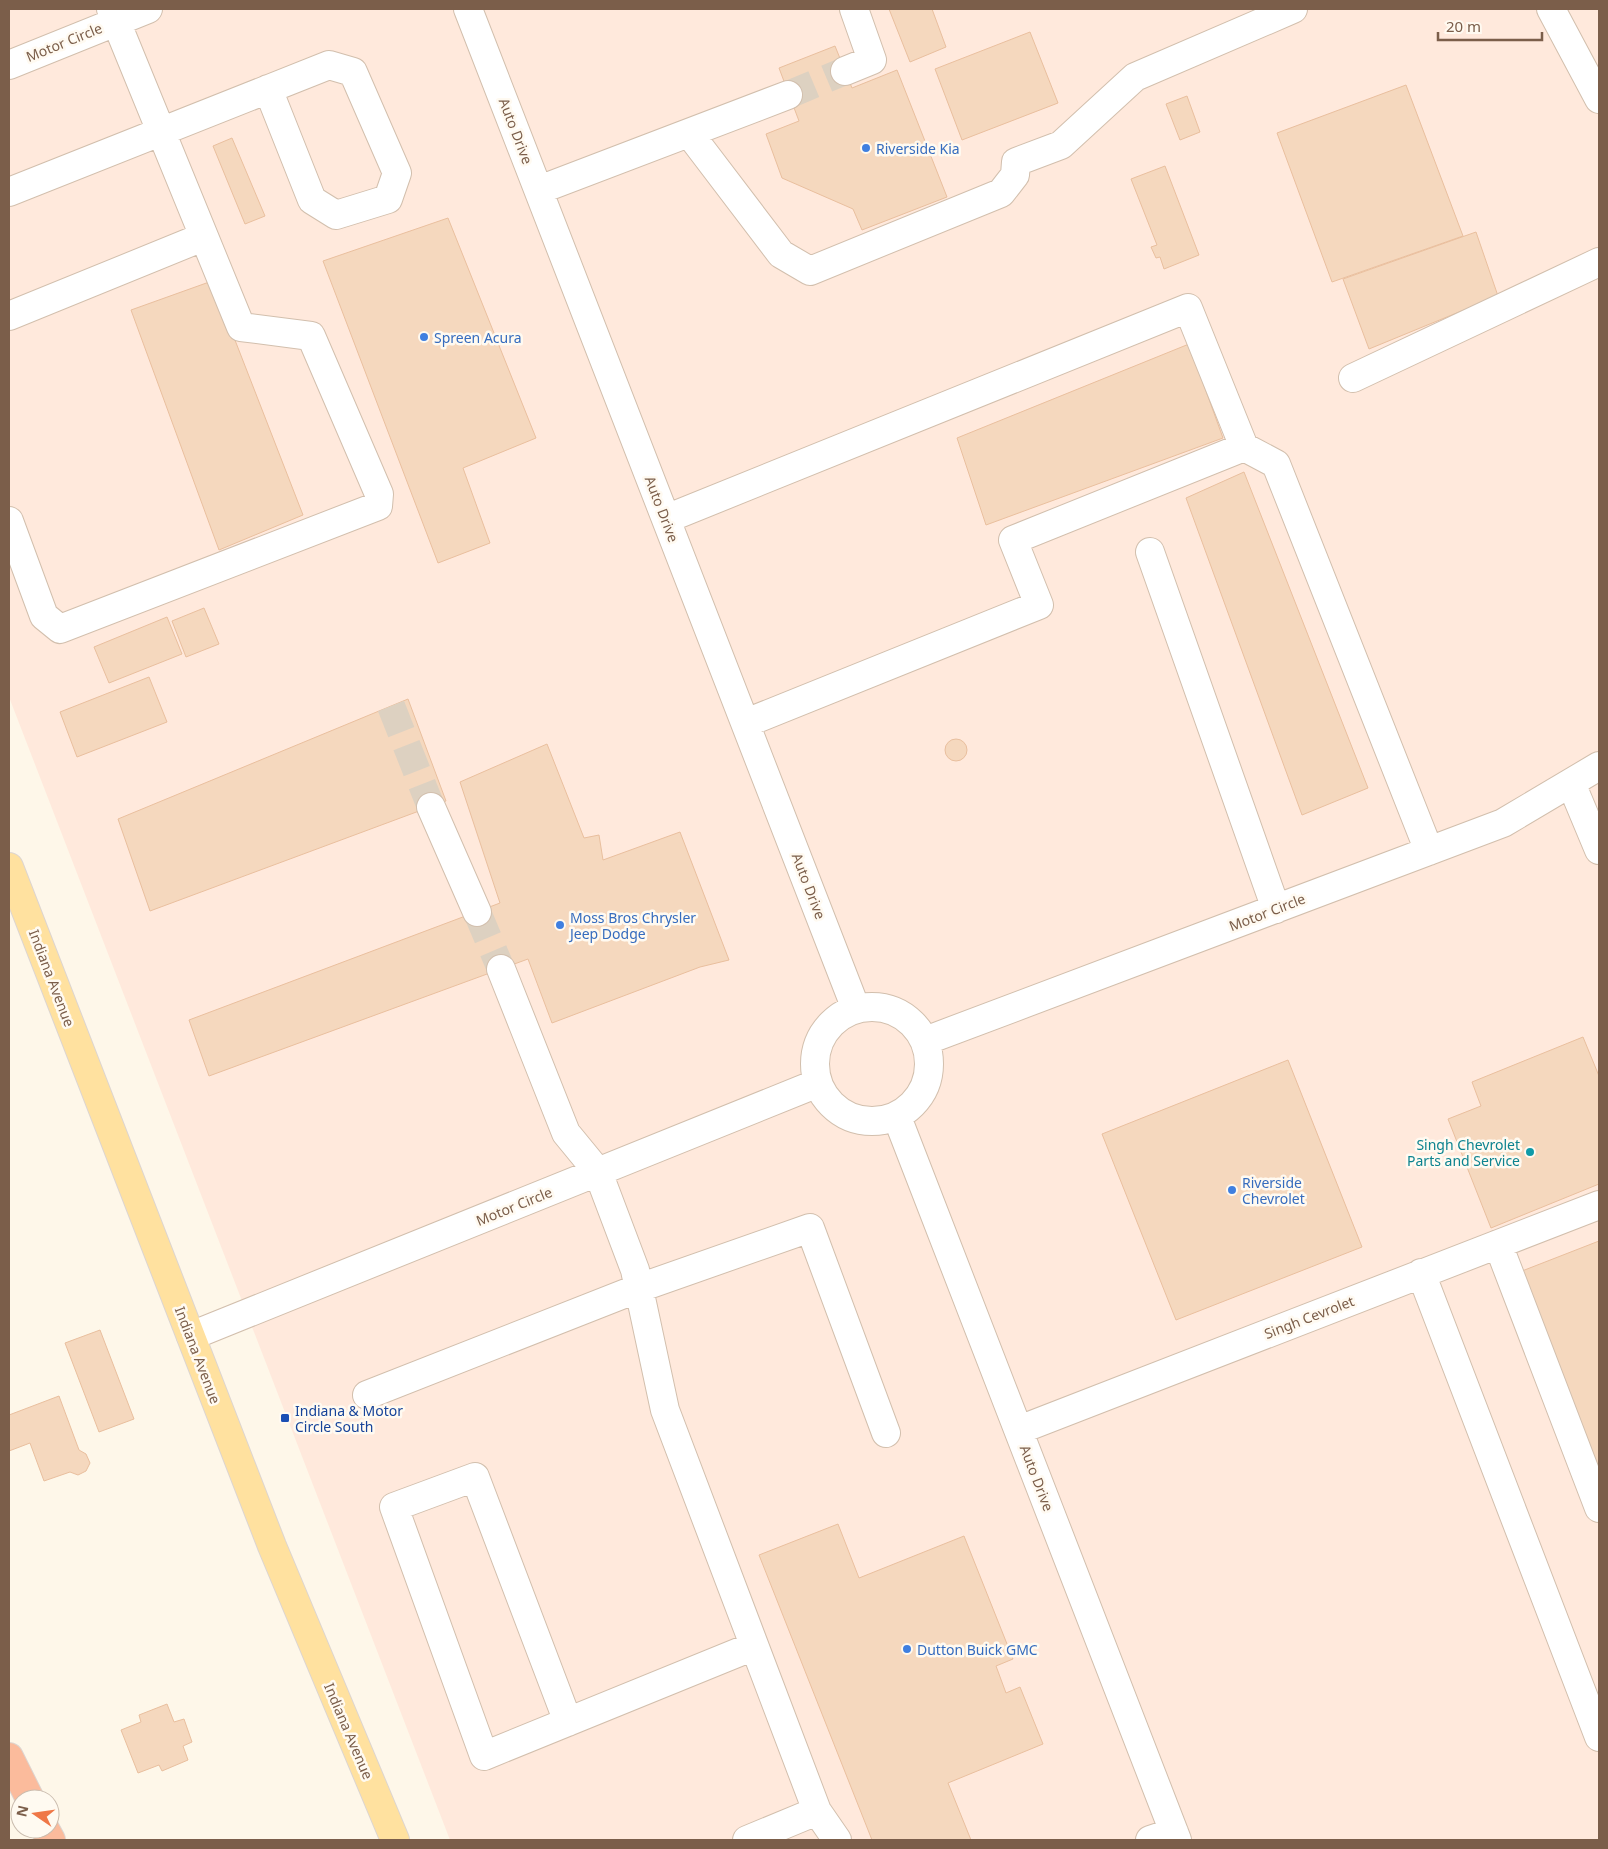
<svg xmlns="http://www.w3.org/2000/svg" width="1608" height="1849" viewBox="0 0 1608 1849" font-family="'Noto Sans',sans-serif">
	<rect width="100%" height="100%" fill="#fef7e9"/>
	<path fill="#ffe9dc" d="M9,9h1590v1831h-1149l-441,-1143z"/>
	<path fill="#f5d8be" stroke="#e9bf9e" d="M889,9h43l14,38 -36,15z
		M1030,32l28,71 -96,37 -27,-71z
		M835,46l17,42 45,-18 50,127 -85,33 -9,-21 -71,-31 -16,-44 33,-13 -20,-53z
		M1406,85l57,151 -131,46 -55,-149z
		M1187,96l13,36 -20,8 -14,-36z
		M232,138l33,78 -20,8 -32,-78z
		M1165,166l34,89 -35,14 -4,-12 -4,1 -5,-11 6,-2 -26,-66z
		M448,218l88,220 -73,30 27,75 -52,20 -115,-302z
		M1476,232l22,64 -129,53 -26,-70z
		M212,281l91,234 -84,35 -88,-240z
		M1189,344l34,94 -237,87 -29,-87z
		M1244,472l124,316 -66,27 -116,-317z
		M204,608l15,36 -33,13 -14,-36z
		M167,617l15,37 -73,29 -15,-36z
		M149,677l18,45 -90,35 -17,-45z
		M408,699l38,102 -296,110 -32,-92z
		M945 750a11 11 0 1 1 22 0a11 11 0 1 1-22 0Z
		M547,744l37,94 15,-3 4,25 77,-28 49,128 -29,7 -148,56 -24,-64 -319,117 -20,-56 311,-117 -40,-121z
		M1583,1037l16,39v108l-108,44 -43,-109 33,-13 -9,-24z
		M1288,1060l74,187 -186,73 -74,-186z
		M1599,1241v229l-77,-199z
		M100,1330l34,89 -35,13 -34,-89z
		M59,1396l20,54 7,4 4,9 -4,8 -8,4 -8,-3 -26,9 -14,-38 -21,8v-36z
		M838,1524l21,54 105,-42 49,123 -17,7 10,27 14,-6 23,57 -95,39 23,57h-99l-113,-285z
		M167,1704l7,18 10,-3 8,23 -9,4 5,14 -26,11 -3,-6 -21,8 -17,-43 20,-8 -2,-7z"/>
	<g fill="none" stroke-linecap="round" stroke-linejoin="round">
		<path stroke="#ddd1c1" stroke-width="28" stroke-dasharray="28 14" stroke-linecap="butt" d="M788,95l57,-24
			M391,706l40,101
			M477,912l24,57"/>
		<defs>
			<path id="minor" d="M468,9l388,1000
				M1551,9l48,90
				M9,65l139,-56
				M845,71l27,-11 -18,-51
				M689,133l92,121 29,17 191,-78 14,-18 1,-13 45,-17 74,-68 158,-68
				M539,190l249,-95
				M9,192l320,-127 24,7 44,101 -9,26 -52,16 -24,-15 -44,-111
				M9,316l194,-79
				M1353,378l246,-116
				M1244,447l32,17 153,387
				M666,519l522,-211 56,139 -231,93 26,65 -293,118
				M9,521l35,95 16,13 318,-123 1,-12 -68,-158 -70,-9 -130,-318
				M1150,552l126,357
				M1571,783l28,67
				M431,807l46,105
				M501,969l65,164 32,39 37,98 30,140 152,401 20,29
				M815 1064a57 57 0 1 1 114 0a57 57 0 1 1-114 0Z
				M925,1041l578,-218 96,-57
				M897,1117l280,723
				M1498,1244l101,264
				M1421,1273l178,464
				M191,1336l627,-253
				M367,1395l272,-107 171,-60 76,205
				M1019,1430l580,-225
				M568,1722l-93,-245 -81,30 90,249 270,-110
				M747,1840l70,-29
				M1150,1840l24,-8"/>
			<path id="major" d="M9,867l263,679 123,294"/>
			<path id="highway" d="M9,1757l21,42
				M45,1829l6,11"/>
		</defs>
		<use href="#minor" stroke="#d2bfad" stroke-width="30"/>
		<use href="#major" stroke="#ddd5d0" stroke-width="30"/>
		<use href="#highway" stroke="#ddd5d0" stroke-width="30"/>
		<use href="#minor" stroke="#fff" stroke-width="28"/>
		<use href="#major" stroke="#ffe19f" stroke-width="28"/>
		<use href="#highway" stroke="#fbbb9c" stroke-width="28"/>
	</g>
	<g fill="#3f7fe0" stroke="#fffaf1" stroke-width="2">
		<circle cx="866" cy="148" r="5"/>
		<circle cx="424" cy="337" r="5"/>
		<circle cx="560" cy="925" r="5"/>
		<circle cx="1232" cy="1190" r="5"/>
		<circle cx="907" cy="1649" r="5"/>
	</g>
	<circle fill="#0f9aa8" stroke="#fffaf1" stroke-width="2" cx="1530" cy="1152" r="5"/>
	<rect fill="#1a4fb4" stroke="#fffaf1" stroke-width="2" x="280" y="1413" width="10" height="10" rx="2.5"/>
	<g text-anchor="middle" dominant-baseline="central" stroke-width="5" stroke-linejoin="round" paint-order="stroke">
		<g font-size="14" fill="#7b5e4a" stroke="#fffaf1">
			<text transform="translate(64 42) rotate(-22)">Motor Circle</text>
			<text transform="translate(516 131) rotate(69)">Auto Drive</text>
			<text transform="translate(662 509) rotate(69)">Auto Drive</text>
			<text transform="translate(809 886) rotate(69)">Auto Drive</text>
			<text transform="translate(1267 912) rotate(-21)">Motor Circle</text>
			<text transform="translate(52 978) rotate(69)">Indiana Avenue</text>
			<text transform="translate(514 1206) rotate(-22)">Motor Circle</text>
			<text transform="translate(1309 1317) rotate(-21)">Singh Cevrolet</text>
			<text transform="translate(198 1355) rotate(69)">Indiana Avenue</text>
			<text transform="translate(1037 1478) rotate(69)">Auto Drive</text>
			<text transform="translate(349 1731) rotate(67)">Indiana Avenue</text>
		</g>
		<g font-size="14" fill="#366cbe" stroke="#fffaf1" text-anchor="start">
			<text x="876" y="148">Riverside Kia</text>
			<text x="434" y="337">Spreen Acura</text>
			<text x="570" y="917">Moss Bros Chrysler<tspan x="570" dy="16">Jeep Dodge</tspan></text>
			<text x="1242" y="1182">Riverside<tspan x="1242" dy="16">Chevrolet</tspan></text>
			<text x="917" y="1649">Dutton Buick GMC</text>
		</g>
		<g font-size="14" fill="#0d838f" stroke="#fffaf1" text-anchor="end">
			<text x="1520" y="1144">Singh Chevrolet<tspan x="1520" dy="16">Parts and Service</tspan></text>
		</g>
		<g font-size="14" fill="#164399" stroke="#fffaf1" text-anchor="start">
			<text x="295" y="1410">Indiana &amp; Motor<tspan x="295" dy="16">Circle South</tspan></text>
		</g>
	</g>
	<rect width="1608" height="1849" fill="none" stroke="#7b5e4a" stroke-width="20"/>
	<g transform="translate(35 1814) rotate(283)"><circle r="24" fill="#fffaf1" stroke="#cabcae"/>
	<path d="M0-4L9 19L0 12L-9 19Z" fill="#ef7747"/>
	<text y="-8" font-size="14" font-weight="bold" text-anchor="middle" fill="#7b5e4a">N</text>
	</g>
	<path d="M1438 32v8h104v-8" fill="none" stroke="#7b5e4a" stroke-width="2.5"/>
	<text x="1446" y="32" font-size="15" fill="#7b5e4a" stroke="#fffaf1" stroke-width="4" paint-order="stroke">20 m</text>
</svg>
